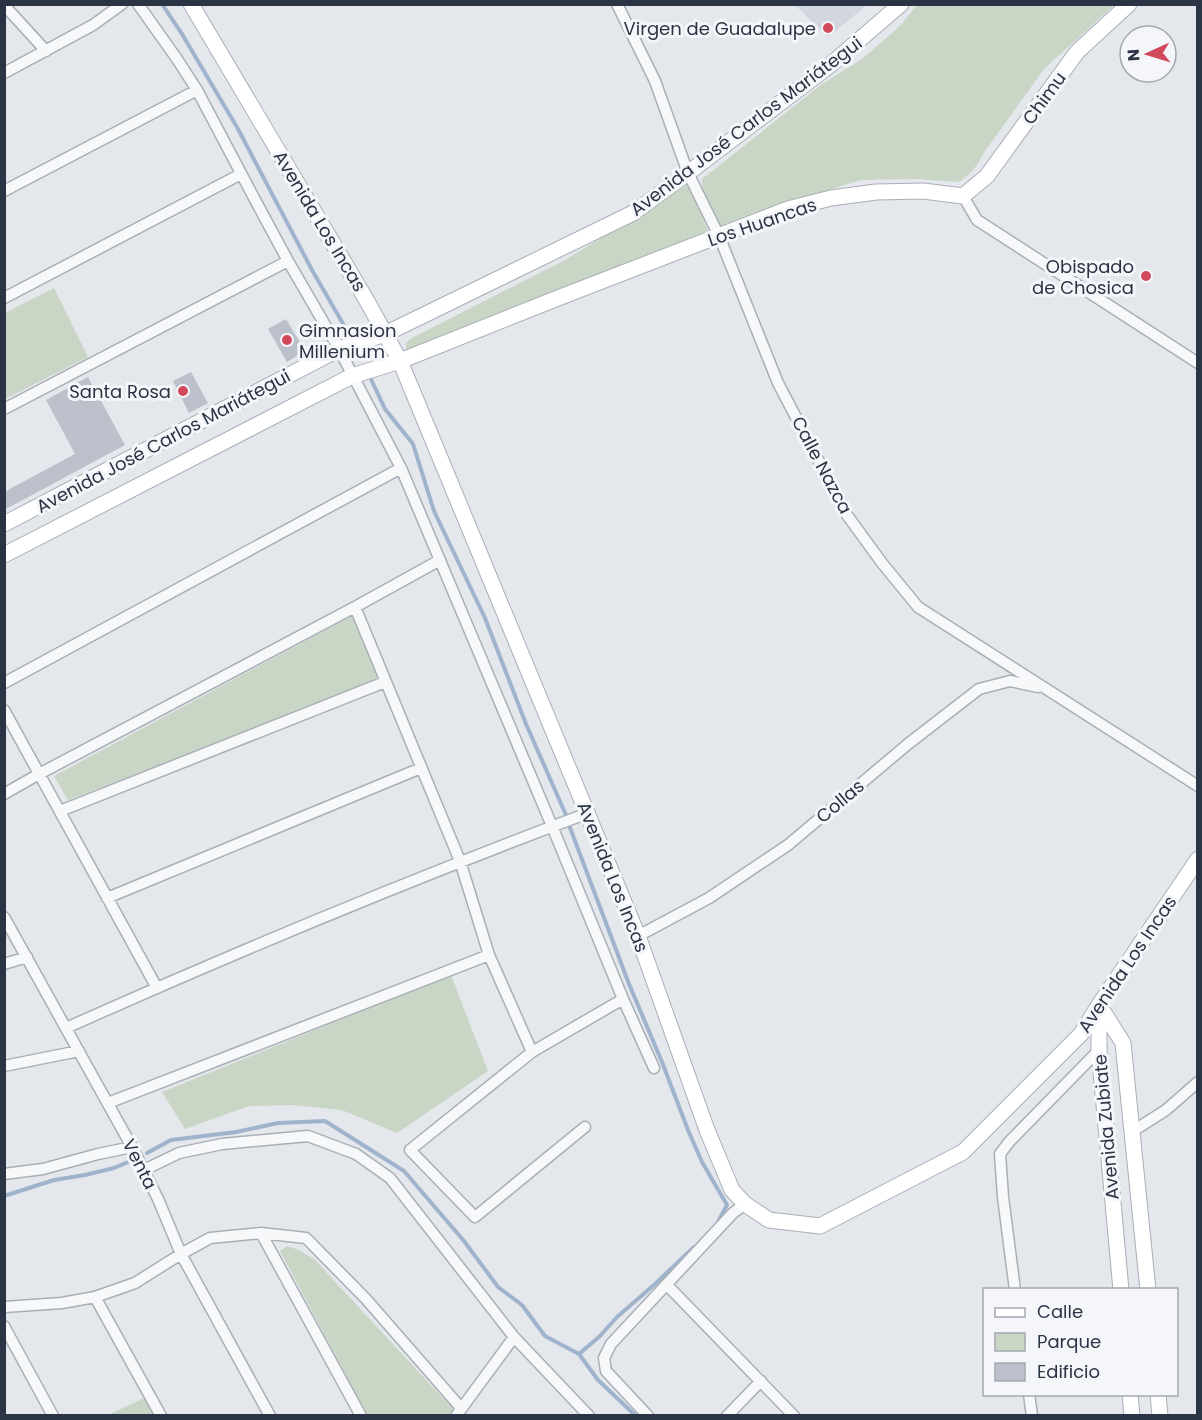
<svg xmlns="http://www.w3.org/2000/svg" width="1202" height="1420" viewBox="0 0 1202 1420" font-family="Poppins,sans-serif">
	<rect width="100%" height="100%" fill="#e4e7ec"/>
	<path fill="#d2d6de" d="M795,5h72l-39,32z"/>
	<path fill="#c9d6c5" d="M917,5h197l-70,64 -61,85c-6,13 -13,20 -24,28l-43,-3 -55,1 -56,17 -80,32 -10,-8 -12,-30 -1,-12 120,-95 39,-24 39,-34z
		M689,184l24,59 -303,108 -4,-2v-6l4,-4 155,-79z
		M54,288l34,69 -83,42v-86z
		M352,616l27,65 -311,119 -14,-24z
		M451,975l37,96 -91,62 -55,-23 -50,-5 -43,1 -64,23 -23,-37z
		M287,1246l12,4 16,10 138,149 -2,6h-84l-87,-164z
		M144,1398l9,17h-45z"/>
	<g fill="none" stroke-linecap="round" stroke-linejoin="round">
		<path stroke="#9fb4cc" stroke-width="4" d="M162,4l20,30 56,95 74,141 37,64
			M370,377l15,32 28,35 21,67 51,107 41,106 40,91
			M569,825l60,159 33,78 26,68 14,32 25,43 -9,17
			M147,1153l24,-13 65,-8 42,-9 47,-2 79,50 60,70 34,46 24,18 23,31 34,18 19,26 38,36
			M4,1196l50,-16 31,-5 29,-7 14,-6
			M579,1354l21,-18 17,-19 38,-33 39,-37"/>
	</g>
	<path fill="#bbc0ca" d="M286,319l19,32 -18,11 -19,-33z
		M191,372l17,31 -19,10 -16,-32z
		M88,377l37,68 -121,65v-18l71,-38 -29,-54z"/>
	<g fill="none" stroke-linecap="round" stroke-linejoin="round">
		<defs>
			<path id="street" d="M138,4l39,55 20,31 56,106 35,65 51,88 62,119 151,358 71,173 31,69
				M617,4l38,77 33,92 31,63 59,147 69,132 35,48 36,44 280,179
				M4,5l42,46
				M4,73l89,-48 29,-21
				M4,191l193,-101
				M963,196l14,24 221,143
				M4,298l237,-124
				M4,409l284,-148
				M355,607l105,254 29,94 43,97
				M4,683l397,-215
				M4,710l153,278
				M4,794l35,-20 316,-167 85,-47
				M60,811l325,-129
				M107,898l314,-130
				M4,917l128,230 26,52 23,55 89,162
				M638,936l71,-38 79,-53 120,-101 71,-55 31,-8 28,6
				M4,964l23,-7
				M66,1028c172,-77 346,-149 522,-215
				M4,1066l75,-15
				M108,1103l381,-148
				M585,1127l-110,90 -65,-67 122,-98 91,-53
				M1133,1131l33,-21 32,-28
				M144,1170l35,-17 43,-9 86,-8 48,18 34,24 124,159 75,79
				M4,1174l39,-5 55,-15 34,-7
				M261,1233l100,183
				M667,1285l127,131
				M1015,1290l-12,-93 -3,-43 9,-12 90,-92
				M95,1297l66,119
				M4,1307l58,-4 33,-6 40,-14 46,-29 29,-16 51,-5 45,5 60,61 95,109
				M4,1326l49,90
				M1029,1394l3,22
				M456,1416l58,-79
				M648,1416l-42,-45 -2,-13 7,-14 122,-131 12,-9
				M727,1416l34,-35"/>
			<path id="secondary" d="M191,4l176,297 33,60 238,575 69,194 25,60 13,14 24,16 51,6 143,-74 118,-118 18,-29 99,-146
				M4,524l335,-175 46,-15 248,-121 55,-40 141,-107 72,-62
				M4,555l348,-179 48,-15 158,-63 230,-89 43,-11 45,-6 47,-1 40,5 24,-20 90,-124 52,-48
				M1099,1005l24,38 25,247
				M1099,1005v45l22,240
				M1130,1394l2,22
				M1158,1394l2,22"/>
		</defs>
		<use href="#street" stroke="#a9aeb7" stroke-width="13"/>
		<use href="#secondary" stroke="#a9aeb7" stroke-width="17"/>
		<use href="#street" stroke="#f7f8fa" stroke-width="10"/>
		<use href="#secondary" stroke="#fff" stroke-width="15"/>
	</g>
	<g fill="#d1495b" stroke="#f4f6f9" stroke-width="2">
		<circle cx="828" cy="28" r="6"/>
		<circle cx="1146" cy="276" r="6"/>
		<circle cx="287" cy="340" r="6"/>
		<circle cx="183" cy="391" r="6"/>
	</g>
	<g text-anchor="middle" dominant-baseline="central" stroke-width="6" stroke-linejoin="round" paint-order="stroke">
		<g font-size="18" fill="#2b3445" stroke="#f4f6f9" text-anchor="end">
			<text x="816" y="28">Virgen de Guadalupe</text>
			<text x="1134" y="266">Obispado<tspan x="1134" dy="21">de Chosica</tspan></text>
			<text x="299" y="330" text-anchor="start">Gimnasion<tspan x="299" dy="21">Millenium</tspan></text>
			<text x="171" y="391">Santa Rosa</text>
		</g>
		<g font-size="18" fill="#2b3445" stroke="#f4f6f9">
			<text transform="translate(1044 98) rotate(-54)">Chimu</text>
			<text transform="translate(746 126) rotate(-37)">Avenida José Carlos Mariátegui</text>
			<text transform="translate(320 221) rotate(59)">Avenida Los Incas</text>
			<text transform="translate(762 222) rotate(-19)">Los Huancas</text>
			<text transform="translate(163 441) rotate(-28)">Avenida José Carlos Mariátegui</text>
			<text transform="translate(822 465) rotate(62)">Calle Nazca</text>
			<text transform="translate(840 801) rotate(-40)">Collas</text>
			<text transform="translate(613 877) rotate(68)">Avenida Los Incas</text>
			<text transform="translate(1127 964) rotate(-56)">Avenida Los Incas</text>
			<text transform="translate(1106 1127) rotate(-95)">Avenida Zubiate</text>
			<text transform="translate(140 1164) rotate(63)">Venta</text>
		</g>
	</g>
	<rect width="1202" height="1420" fill="none" stroke="#2b3445" stroke-width="12"/>
	<rect x="983" y="1288" width="195" height="108" fill="#f4f6f9" stroke="#a4a8b1" stroke-width="1.5"/>
	<rect x="995" y="1308" width="30" height="9" fill="#ffffff" stroke="#a4a8b1" stroke-width="1.5"/>
	<text x="1037" y="1318" font-size="18" fill="#2b3445">Calle</text>
	<rect x="995" y="1333" width="30" height="18" fill="#c9d6c5" stroke="#a4a8b1" stroke-width="1.5"/>
	<text x="1037" y="1348" font-size="18" fill="#2b3445">Parque</text>
	<rect x="995" y="1363" width="30" height="18" fill="#bbc0ca" stroke="#a4a8b1" stroke-width="1.5"/>
	<text x="1037" y="1378" font-size="18" fill="#2b3445">Edificio</text>
	<g transform="translate(1148 54) rotate(266)"><circle r="28" fill="#f4f6f9" stroke="#a4a8b1" stroke-width="1.5"/>
	<path d="M0-4.5L10 22L0 15L-10 22Z" fill="#d1495b"/>
	<text y="-9" font-size="16" font-weight="bold" text-anchor="middle" fill="#2b3445">N</text>
	</g>
</svg>
